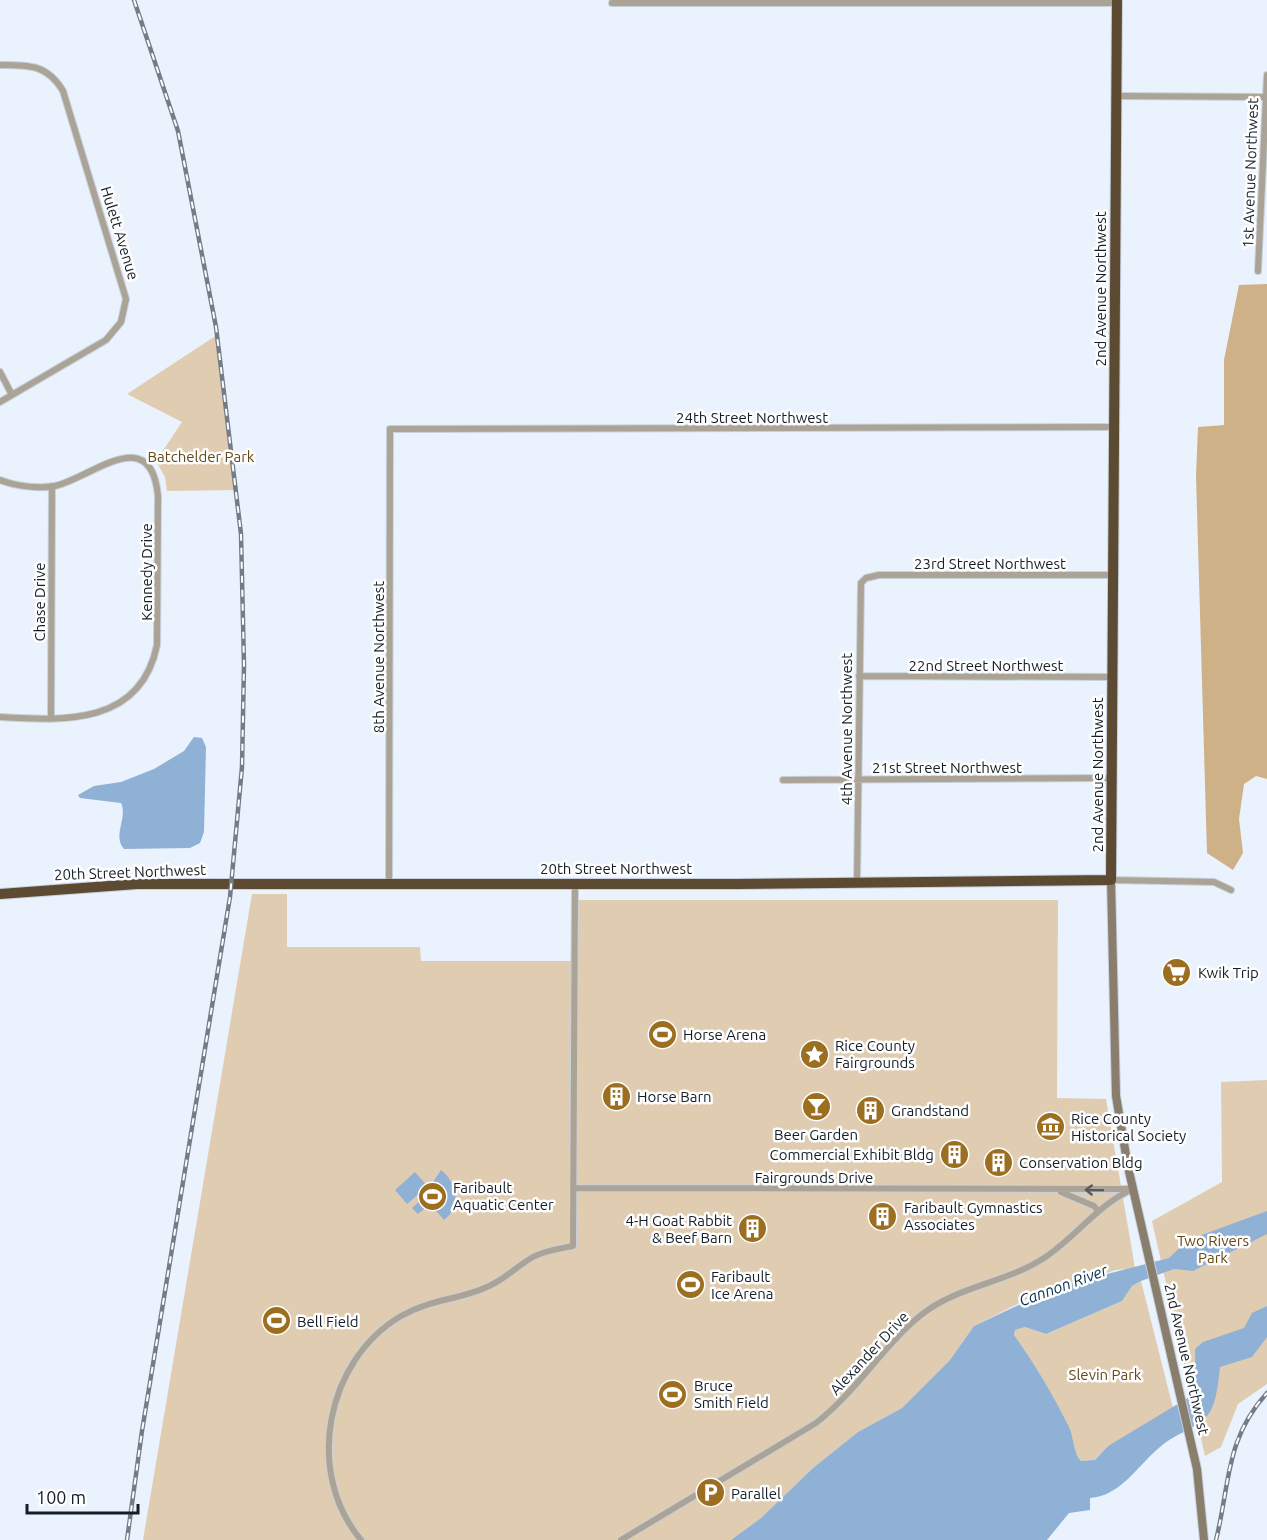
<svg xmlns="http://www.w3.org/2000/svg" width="1267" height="1540" viewBox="0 0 1267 1540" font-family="Ubuntu,sans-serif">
	<rect width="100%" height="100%" fill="#e9f2fd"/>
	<path fill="#e0ccb1" d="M217,335l21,155 -71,1 -2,-14 -9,-16 26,-39 -55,-28z
		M252,894h35v53h133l1,14h150v-61h487l-1,198 49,1 29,169 -19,2 -81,25 -61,31 -24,34 -48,48 -44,24 -45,36 -52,50 -30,22h-588z
		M1267,1080v304l-29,20 -17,43 -16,9 -53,-235 70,-39 -1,-100z
		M1141,1281l32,127 -65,38 -13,14 -14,1c-8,-8 -7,-24 -13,-34 -15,-32 -33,-63 -54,-92l1,-5 10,-3 21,7 76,-33 10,-15z"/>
	<path fill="#ceb187" d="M1267,284v495l-11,-3 -12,8 -5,35 4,34 -10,17 -26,-17 -11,-377 2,-49 26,-2v-65l15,-75z"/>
	<path fill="#8eb1d5" d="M194,737l8,1 4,9 -2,85 -4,11 -10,5 -66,1c-12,-13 4,-31 -3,-46l-41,-5 -2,-3 16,-9 27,-4 33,-13 30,-18z
		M441,1170c17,13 20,37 3,50l-14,-16 -12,10 -6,-6 11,-10 -3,-5 -13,11 -12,-14 20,-18 14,16z
		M1267,1211v23l-74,37 -19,-2 -33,12 -9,5 -10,15 -76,33 -21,-7 -10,3 -1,5c21,29 39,60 55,92 5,10 4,26 12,34l14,-1 13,-14 88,-53 -1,-44 8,-7 41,-14 8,-15 15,-7v31l-15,20 -32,10c-2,15 -3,38 -13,49 -14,14 -34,19 -47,31 -23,19 -39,49 -70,51v12l-21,3 -22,27h-316l30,-22 52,-50 45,-36 44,-24 48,-48 24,-34 83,-39 112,-29 19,-18z"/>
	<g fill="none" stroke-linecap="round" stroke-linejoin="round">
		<defs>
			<path id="street" d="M612,3h505
				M0,65c28,0 47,-1 63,26l63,208 -5,23 -15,18 -106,62
				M1117,96l147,1
				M1258,271l9,-196
				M0,372l11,21
				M0,480c15,6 38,9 55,6 36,-8 96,-65 103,10l-1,149c-16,80 -92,76 -157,72
				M859,676l254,1
				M51,717l1,-231
				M783,780l329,-2
				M1111,880l103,2 17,8
				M857,882l4,-299 5,-5 13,-3h234
				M389,884l1,-455 724,-2
				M573,1188l554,1
				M1061,1192l33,14 4,5
				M361,1540c-57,-68 -35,-180 40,-224 29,-17 58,-16 86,-29 17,-7 30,-21 46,-30 13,-7 26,-8 40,-11l2,-362
				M621,1540l195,-117c40,-31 66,-76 105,-108 36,-29 85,-32 123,-57 32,-21 54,-54 89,-69"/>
			<path id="secondary" d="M1111,880l5,216 12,71 69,302 7,71"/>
			<path id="highway" d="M0,894l137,-10h599l375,-4 6,-880"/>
		</defs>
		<use href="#street" stroke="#c7d0db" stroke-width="8"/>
		<use href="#secondary" stroke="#c7d0db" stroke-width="10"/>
		<use href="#highway" stroke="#c7d0db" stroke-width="12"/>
		<use href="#street" stroke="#aba396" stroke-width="6"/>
		<use href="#secondary" stroke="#897d6b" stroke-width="8"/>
		<use href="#highway" stroke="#5c4b32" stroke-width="10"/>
		<defs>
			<path id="rail" d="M127,1540l15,-109 88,-534 12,-130 2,-102 -3,-131 -25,-207 -38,-196 -44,-131
				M1216,1540c14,-56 9,-101 51,-147"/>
		</defs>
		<use href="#rail" stroke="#747d87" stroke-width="4.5"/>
		<use href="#rail" stroke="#fefefe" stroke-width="2" stroke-dasharray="7" stroke-linecap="butt"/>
	</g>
	<defs><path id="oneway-shaft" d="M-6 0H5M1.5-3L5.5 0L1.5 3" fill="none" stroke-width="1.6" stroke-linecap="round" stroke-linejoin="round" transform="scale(1.5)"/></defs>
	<use stroke="#585a59" href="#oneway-shaft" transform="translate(1094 1190) rotate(-179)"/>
	<defs>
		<symbol id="supermarket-disc" viewBox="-11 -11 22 22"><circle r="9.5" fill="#9c6f20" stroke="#fefefe"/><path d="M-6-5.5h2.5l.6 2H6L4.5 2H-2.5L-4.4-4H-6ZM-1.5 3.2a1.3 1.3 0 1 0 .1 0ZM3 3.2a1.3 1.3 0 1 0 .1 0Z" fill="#fff"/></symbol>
		<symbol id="stadium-disc" viewBox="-11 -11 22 22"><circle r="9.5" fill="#9c6f20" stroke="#fefefe"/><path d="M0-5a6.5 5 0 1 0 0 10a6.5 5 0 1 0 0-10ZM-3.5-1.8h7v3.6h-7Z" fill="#fff"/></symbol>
		<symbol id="sight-disc" viewBox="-11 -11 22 22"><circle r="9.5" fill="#9c6f20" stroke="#fefefe"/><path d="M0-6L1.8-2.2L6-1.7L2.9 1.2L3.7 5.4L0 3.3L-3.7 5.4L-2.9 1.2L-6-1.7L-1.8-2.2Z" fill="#fff"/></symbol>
		<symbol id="building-disc" viewBox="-11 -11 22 22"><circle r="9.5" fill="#9c6f20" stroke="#fefefe"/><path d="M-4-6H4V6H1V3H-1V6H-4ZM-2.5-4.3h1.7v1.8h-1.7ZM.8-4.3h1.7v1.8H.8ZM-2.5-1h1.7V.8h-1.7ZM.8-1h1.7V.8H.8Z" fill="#fff"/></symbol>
		<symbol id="bar-disc" viewBox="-11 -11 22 22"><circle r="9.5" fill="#9c6f20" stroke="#fefefe"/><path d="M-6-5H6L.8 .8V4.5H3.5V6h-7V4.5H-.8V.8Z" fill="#fff"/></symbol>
		<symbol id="museum-disc" viewBox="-11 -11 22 22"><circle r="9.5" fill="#9c6f20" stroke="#fefefe"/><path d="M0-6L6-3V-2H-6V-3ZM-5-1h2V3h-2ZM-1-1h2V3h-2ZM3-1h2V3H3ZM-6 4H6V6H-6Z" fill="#fff"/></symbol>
		<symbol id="parking-disc" viewBox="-11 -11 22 22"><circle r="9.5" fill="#9c6f20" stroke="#fefefe"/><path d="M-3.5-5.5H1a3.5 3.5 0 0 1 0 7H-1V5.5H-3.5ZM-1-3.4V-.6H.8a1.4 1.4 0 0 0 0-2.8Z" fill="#fff"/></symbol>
	</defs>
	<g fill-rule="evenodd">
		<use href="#supermarket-disc" x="1160" y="956" width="33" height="33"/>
		<use href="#stadium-disc" x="646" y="1018" width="33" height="33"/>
		<use href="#sight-disc" x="798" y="1038" width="33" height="33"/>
		<use href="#building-disc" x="600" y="1080" width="33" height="33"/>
		<use href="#bar-disc" x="800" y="1090" width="33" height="33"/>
		<use href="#building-disc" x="854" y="1094" width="33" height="33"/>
		<use href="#museum-disc" x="1034" y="1110" width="33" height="33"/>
		<use href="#building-disc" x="938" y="1138" width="33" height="33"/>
		<use href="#building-disc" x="982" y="1146" width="33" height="33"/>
		<use href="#stadium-disc" x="416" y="1180" width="33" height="33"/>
		<use href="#building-disc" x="866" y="1200" width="33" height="33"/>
		<use href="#building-disc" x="736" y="1212" width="33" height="33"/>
		<use href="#stadium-disc" x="674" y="1268" width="33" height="33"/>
		<use href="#stadium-disc" x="260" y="1304" width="33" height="33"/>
		<use href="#stadium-disc" x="656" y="1378" width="33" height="33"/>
		<use href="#parking-disc" x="694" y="1476" width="33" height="33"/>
	</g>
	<g text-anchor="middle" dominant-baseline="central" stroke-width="5" stroke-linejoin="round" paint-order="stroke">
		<g font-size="15" fill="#151e27" stroke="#fefefe">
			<text transform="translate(1250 173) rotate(-88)">1st Avenue Northwest</text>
			<text transform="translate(120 233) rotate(73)">Hulett Avenue</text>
			<text transform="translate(1100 289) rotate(-90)">2nd Avenue Northwest</text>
			<text x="752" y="417">24th Street Northwest</text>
			<text x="990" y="563">23rd Street Northwest</text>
			<text transform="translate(146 572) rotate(-90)">Kennedy Drive</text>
			<text transform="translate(39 602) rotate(-90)">Chase Drive</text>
			<text transform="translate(378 657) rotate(-90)">8th Avenue Northwest</text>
			<text x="986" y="665">22nd Street Northwest</text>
			<text transform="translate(846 729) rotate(-90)">4th Avenue Northwest</text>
			<text x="947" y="767">21st Street Northwest</text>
			<text transform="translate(1097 775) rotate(-90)">2nd Avenue Northwest</text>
			<text x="616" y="868">20th Street Northwest</text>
			<text transform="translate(130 872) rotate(-2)">20th Street Northwest</text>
			<text x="814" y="1177">Fairgrounds Drive</text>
			<text transform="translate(869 1353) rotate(-47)">Alexander Drive</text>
			<text transform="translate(1187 1359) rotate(77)">2nd Avenue Northwest</text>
		</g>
		<g font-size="15" fill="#674917" stroke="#fefefe">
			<text x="201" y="456">Batchelder Park</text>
			<text x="1213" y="1240">Two Rivers<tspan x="1213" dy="17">Park</tspan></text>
			<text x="1105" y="1374">Slevin Park</text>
		</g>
		<g font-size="15" fill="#151e27" stroke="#fefefe" text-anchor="start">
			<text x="1198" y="972">Kwik Trip</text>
			<text x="683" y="1034">Horse Arena</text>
			<text x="835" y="1045">Rice County<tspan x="835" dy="17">Fairgrounds</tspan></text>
			<text x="637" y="1096">Horse Barn</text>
			<text x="891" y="1110">Grandstand</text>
			<text x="1071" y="1118">Rice County<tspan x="1071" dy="17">Historical Society</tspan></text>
			<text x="816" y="1134" text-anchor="middle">Beer Garden</text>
			<text x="934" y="1154" text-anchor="end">Commercial Exhibit Bldg</text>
			<text x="1019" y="1162">Conservation Bldg</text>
			<text x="453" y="1187">Faribault<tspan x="453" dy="17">Aquatic Center</tspan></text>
			<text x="904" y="1207">Faribault Gymnastics<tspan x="904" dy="17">Associates</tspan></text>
			<text x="732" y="1220" text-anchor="end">4-H Goat Rabbit<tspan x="732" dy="17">&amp; Beef Barn</tspan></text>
			<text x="711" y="1276">Faribault<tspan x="711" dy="17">Ice Arena</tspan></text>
			<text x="297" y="1321">Bell Field</text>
			<text x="694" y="1385">Bruce<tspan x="694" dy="17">Smith Field</tspan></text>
			<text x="731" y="1493">Parallel</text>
		</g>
		<g font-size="16" font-style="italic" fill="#073052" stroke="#fefefe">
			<text transform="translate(1063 1285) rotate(-20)">Cannon River</text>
		</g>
	</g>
	<path d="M27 1504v9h111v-9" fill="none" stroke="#151e27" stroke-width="3"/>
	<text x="36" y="1504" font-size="18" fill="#151e27" stroke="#fefefe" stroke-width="4.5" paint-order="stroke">100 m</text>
</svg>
